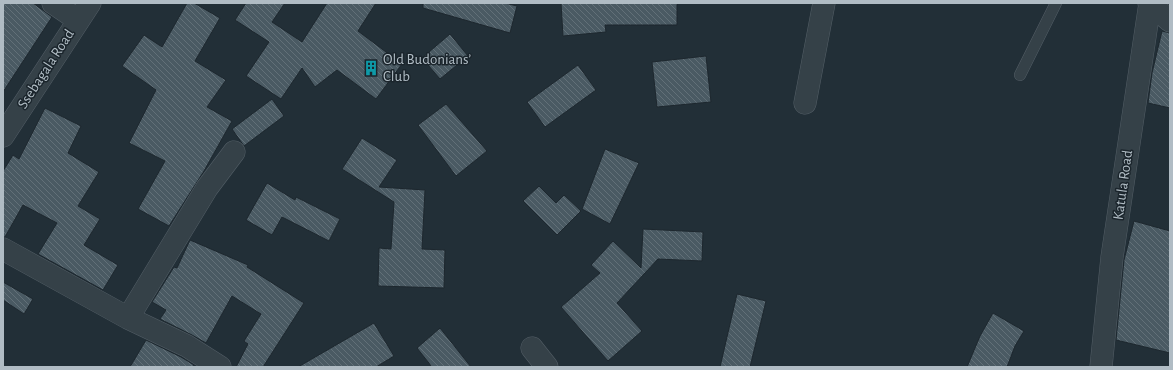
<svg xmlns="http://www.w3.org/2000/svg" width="1173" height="370" viewBox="0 0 1173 370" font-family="'Alegreya Sans',sans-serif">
	<defs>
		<pattern id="building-back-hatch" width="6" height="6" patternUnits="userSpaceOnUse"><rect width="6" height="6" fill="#4a5a63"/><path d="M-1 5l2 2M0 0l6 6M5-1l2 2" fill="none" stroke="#627078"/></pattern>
	</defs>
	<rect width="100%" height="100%" fill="#222f37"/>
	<path fill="url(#building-back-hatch)" stroke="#1d272e" d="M3,3h30l19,14 -49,75z
		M187,3h7l26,15 -25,43 31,19 -19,27 25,14 -28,50 -35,55 -31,-17 27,-48 -36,-18 27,-53 -34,-24 22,-31 18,12z
		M246,3h39l-13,19 30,20 25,-39h49l-18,28 44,33 -26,35 -39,-29 -22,17 -13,-19 -21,31 -35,-23 23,-34 -34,-22z
		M423,3h82l12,3 -7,27 -87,-25z
		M561,3h116v22h-72l1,7 -43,4z
		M1162,31l8,2v75l-22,-5 4,-30z
		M450,34l18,22 -28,23 -18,-21z
		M706,56l5,46 -54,5 -5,-45z
		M578,65l18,25 -51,37 -18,-25z
		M272,99l12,17 -40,30 -12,-17z
		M446,104l41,47 -31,25 -38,-51z
		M45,108l36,18 -13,27 31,19 -21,34 22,13 -16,26 34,20 -15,25 -65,-36 19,-31 -34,-18 -18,32h-2v-66l10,-16 6,4z
		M362,138l35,22 -18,27 46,3 -3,59 23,1 -1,38 -66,-2 1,-38 12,1 3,-47 -52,-33z
		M605,149l34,14 -29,61 -28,-15z
		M267,183l28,17 1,-3 44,22 -11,22 -47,-24 -10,18 -26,-15z
		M539,186l17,17 8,-8 17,16 -24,24 -34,-34z
		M1134,221l36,10v122l-54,-13 8,-80z
		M643,229l60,3 -1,29 -44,-2 -41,44 25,28 -34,30 -47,-54 39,-34 -9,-8 22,-24 28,27z
		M190,240l58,25 -1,2 57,36 -41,64h-27l12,-23 -4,-3 17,-27 -29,-18 -26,47 -14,-8 -32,-16 6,-9 -14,-8 22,-35 3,1z
		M3,282l30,17 -9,15 -21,-14z
		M737,294l29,7 -16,66h-30z
		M993,313l31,18 -9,15 -8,21h-40l13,-31z
		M374,323l20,33 -18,11h-78z
		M440,328l31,39h-39l-15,-19z
		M146,340l35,17 13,8 -1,2h-63z"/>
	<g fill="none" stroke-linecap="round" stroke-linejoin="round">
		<defs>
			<path id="service" d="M1020,75l36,-72"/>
			<path id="minor" d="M53,3l25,17
				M1149,3l21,18
				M805,103l19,-100
				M3,136l87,-133
				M3,249l125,69 59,28 33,21
				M128,318l79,-130 27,-36
				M532,348l15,19
				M1101,367l11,-110 38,-254"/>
		</defs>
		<use href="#service" stroke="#535e66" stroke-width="12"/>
		<use href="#minor" stroke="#535e66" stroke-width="23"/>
		<use href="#service" stroke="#354148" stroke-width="11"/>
		<use href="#minor" stroke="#354148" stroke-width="22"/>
	</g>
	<defs>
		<symbol id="building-bare" viewBox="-9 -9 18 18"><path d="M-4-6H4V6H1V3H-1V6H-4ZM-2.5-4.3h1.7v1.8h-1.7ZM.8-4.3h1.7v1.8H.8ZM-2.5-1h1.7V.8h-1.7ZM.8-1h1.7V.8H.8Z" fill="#0f9aa8" stroke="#1b252c" stroke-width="2.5" paint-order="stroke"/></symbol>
	</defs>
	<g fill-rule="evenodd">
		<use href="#building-bare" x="360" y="57" width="22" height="22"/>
	</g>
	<g text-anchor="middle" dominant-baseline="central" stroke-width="3" stroke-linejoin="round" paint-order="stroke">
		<g font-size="15" fill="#b0bcc4" stroke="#1b252c" text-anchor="start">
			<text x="383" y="59">Old Budonians’<tspan x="383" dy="17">Club</tspan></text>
		</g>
		<g font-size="15" fill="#b0bcc4" stroke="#1b252c">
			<text transform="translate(46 69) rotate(-57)">Ssebagala Road</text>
			<text transform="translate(1123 185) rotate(-82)">Katula Road</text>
		</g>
	</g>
	<rect width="1173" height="370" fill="none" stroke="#b0bcc4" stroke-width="8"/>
</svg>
